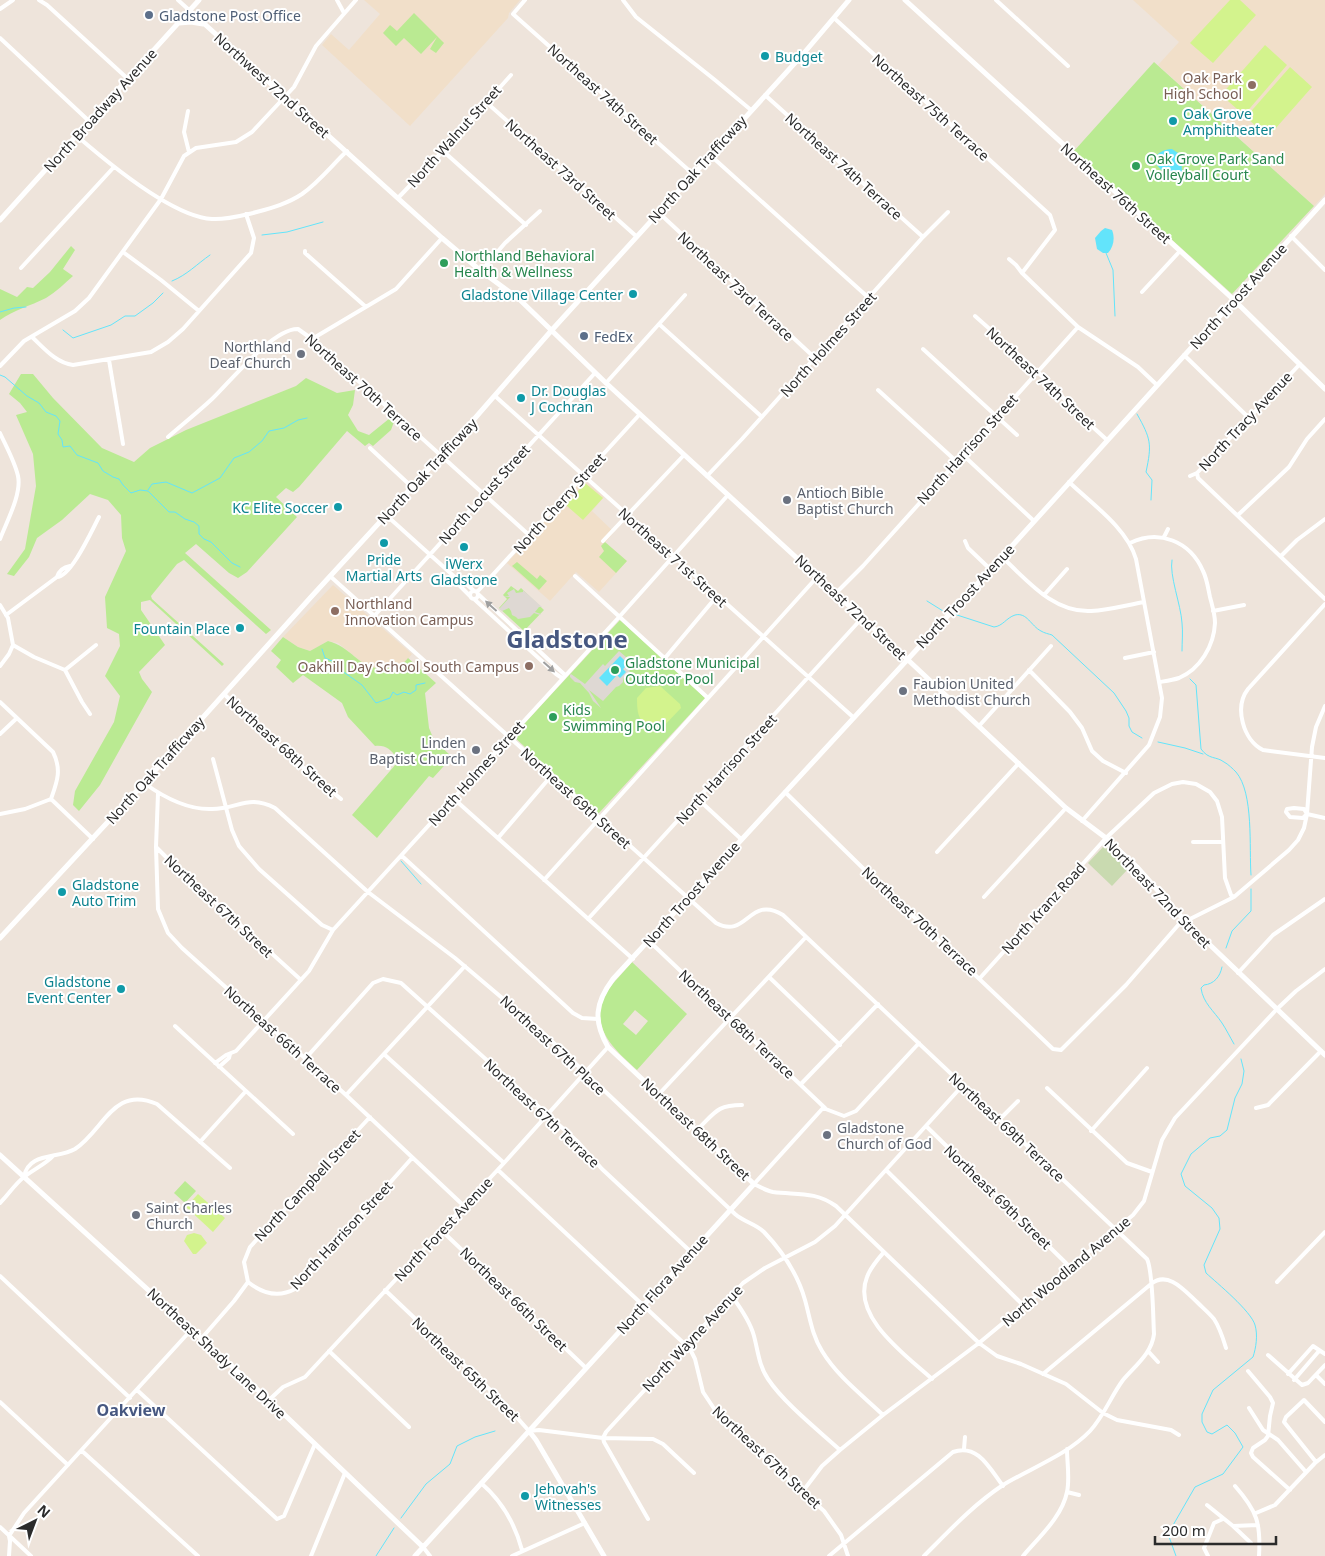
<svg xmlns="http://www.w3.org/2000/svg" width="1325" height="1556" viewBox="0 0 1325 1556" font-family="'Noto Sans',sans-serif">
	<rect width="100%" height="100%" fill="#eee4db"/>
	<path fill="#f1dfc9" d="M364,0h156l-11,13 -1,5 -98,108 -88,-81 9,-11 18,16 31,-36z
		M1133,0h192v194l-11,12 -156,-141 21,-23z
		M583,479l21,18 -12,14 22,21 -9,11 22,18 -28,31 -23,-20 -26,29 -43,-38z
		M333,585l79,69 -8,10 -20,5 -15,-1 -31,-25 -10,-2 -18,10 -12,-4 -15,-10z"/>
	<path fill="#baea92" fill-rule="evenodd" d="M414,13l30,30 -8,10 -6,-4 7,-12 -16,17 -17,-16 -8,8 -13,-13 7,-8 7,6z
		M1154,62l160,144 -82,88 -158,-143z
		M71,246l4,4 -12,19 10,7c-8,7 -17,16 -27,22 -16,8 -32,12 -46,22v-31l17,8 10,-10 6,1 17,-16z
		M21,374h12l20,24 49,50 32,14 16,-14 36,-18 110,-44 10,-8 31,15 18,-3 -2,15 -5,10 10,16 11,4 21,-17 5,1 -4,11 -18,16 -4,-3 -4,3 -18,-15 -48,56 -6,5 -7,-4 -10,9 21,20 -50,55 -9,6 -9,-5 -33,-29 -11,9 86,77 -5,4 -82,-74 -7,4 -26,32 1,3 72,65 -2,2 -72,-66 -9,2v8l24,35 -26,27 3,7 10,13 -52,93 -21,26 -6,-6 2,-14 39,-69 6,-26 -15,-20 15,-30 -1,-12 -12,-6 -2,-31 21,-46 -4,-13 -1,-23 -13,-15 -18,-6 -28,26 -25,18 -8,19 -15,19 -7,-2 18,-25 11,-63 -3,-32 -17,-39 11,-3 -7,-9 -11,-9z
		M605,542l22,19 -11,12 -17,-16 5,-6 -3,-5z
		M517,562l20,17 3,-4 7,6 -8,9 -27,-24z
		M511,586l7,5 3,-3 23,22 -20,21 -25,-23 8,-9 -4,-4z
		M620,620l85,78 -107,116 -85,-78z
		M283,637l15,10 12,4 18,-10c26,6 33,34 64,26 7,-2 11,-2 16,-9l28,25 -11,10 4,35 5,12 18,17 -19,21 -4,-2 -52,62 -25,-23 44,-51 1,-6c-7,-9 -11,-13 -22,-12l-27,-29 -6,-14 -39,-28 -10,8 -17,-16 5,-7 -10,-9z
		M632,962l55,52 -50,56c-23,-21 -50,-44 -30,-78 7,-11 17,-20 25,-30zM635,1010l13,11 -12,14 -13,-11z
		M185,1181l11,10 -11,12 -11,-10z"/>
	<path fill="#c9dab0" d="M1104,846l24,23 -16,17 -24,-23z"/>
	<path fill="#d3f38d" d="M1230,0h10l16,15 -43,48 -23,-20z
		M1265,45l22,20 -43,50 -23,-20z
		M1290,67l22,20 -44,50 -22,-20z
		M585,483l18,15 -20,22 -16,-14v-2z
		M660,686l20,18 1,4 -21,22c-20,-6 -23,-11 -23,-32l9,-10z
		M198,1194l27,24 -12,14 -27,-25z
		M194,1233l7,2 6,8 -11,11h-3l-9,-13 3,-6z"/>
	<path fill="#ded8d3" d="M514,589l2,4 7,-1v-2l19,17h-3l-4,5 6,2 -1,1 -6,-2 -4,4 -12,2 -2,-2 -4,-2 -1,-4 -2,-3 -7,3 -3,-2 11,-12h-7l6,-1 -2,-3z
		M619,651l14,12 -5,6 2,2 -7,8v3l-4,4 -3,1 -13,14 -14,-11 12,18 -8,-7 -4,-8 -9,-10 -5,-1 -5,-5v-2l1,-1 14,10 18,-20 2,2z"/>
	<path fill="#63e4fb" d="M1172,149l9,6 1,17 -4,5 -13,-3 -11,-12c1,-8 9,-13 18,-13z
		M1105,228l7,2c3,7 2,17 -4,23h-5l-6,-4 -2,-11 6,-7z
		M620,656l8,8 -5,5 3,3 -6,6 -3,-3 -10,11 -8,-8z"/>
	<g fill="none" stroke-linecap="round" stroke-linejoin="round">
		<path stroke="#63e4fb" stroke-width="1" d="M262,235l25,-3 36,-10
			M1106,253l7,17 2,46
			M172,281c15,-6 25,-17 38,-26
			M0,312l14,-4 12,-1
			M63,330l10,8 38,-13 14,-9h10l18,-13 10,-10
			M0,375l5,2 22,19 12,7 7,9 10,4 4,5 -2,13 4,6 1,7 7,-1 7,9 21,8 5,8 10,6 6,2 4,6 8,8 9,-3 8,1 21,21h6l10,7 9,3 5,4v8l5,5 7,3 21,21 8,4
			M1137,414c14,25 15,30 9,58l6,8 -1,20
			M148,490l4,-6 14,-2 26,11 28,-15 14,-20 15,-6 13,-11 7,-10 15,-3 14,-8 9,-2
			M1172,560c-3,15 9,45 10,63 1,9 0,19 0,28
			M927,601l16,10
			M954,614l40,13c9,-1 12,-9 21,-12 12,-3 16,11 26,16 3,2 8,3 11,4l62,58 12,18 3,7v8l3,6 10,6
			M322,649l3,9 7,3 3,5 27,19 14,18 14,-5 3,-6 4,3 7,-3 6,2 6,-4v-5l9,-2
			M1190,679l6,6 5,64c8,11 15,7 23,13 4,2 9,7 12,10 18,21 13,76 15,103
			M1158,742l27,6 18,6
			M401,861l20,23
			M1226,948l6,-17 19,-20v-22
			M1222,967c-2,10 -8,17 -18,18l-3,3c2,15 13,23 21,35 4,6 8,14 12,21
			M401,1518l25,-34 24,-20 7,-18 18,-9 20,-6
			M376,1556l18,-28
			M1176,1556l-8,-22 27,-47 28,-13 20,-27 -8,-14 -8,-8 -15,9 -5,-2 -5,-10v-8l11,-24 40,-33c3,-9 5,-22 2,-32 -4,-14 -38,-42 -49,-52l-2,-8 16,-36 -1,-11 -7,-10 -27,-22 -4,-12 10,-20 19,-16 10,-2 7,-6 8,-32 7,-14 2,-13 -3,-12"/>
		<path stroke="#fff" stroke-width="4" d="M39,0l8,5 81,74
			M178,0l11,10
			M337,0l7,13
			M525,0l-12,14 180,160
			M623,0l13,17 79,63 36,30
			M996,0l72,66
			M0,9l13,-9
			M834,18l216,197 5,15 -33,43
			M0,38l90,84
			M765,95l158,142
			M486,102l150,134
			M188,111l-4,21 5,20
			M77,136c30,26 95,81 135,83 13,1 28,-3 41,-6 18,-5 34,-9 49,-19 17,-12 30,-29 45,-43
			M443,151l83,74
			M710,155l160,144
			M398,198l45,-47 68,-76
			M658,212l157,146
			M1291,236l34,34
			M305,251v2l61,54
			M123,252l38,28 38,31
			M1009,259l7,6 6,8 56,54 60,40 19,18
			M21,268l93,-101
			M481,271l24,-28 35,-32
			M1142,292l38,-41
			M975,316l62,55 47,48 23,21
			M659,324l103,93
			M32,337c12,11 24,26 41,28l78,-13 17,-10 15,-13 68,-76 3,-15 -8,-24
			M312,339l84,-50 46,-51
			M923,349l94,86
			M1184,355l65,63
			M109,360l14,84
			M0,366l24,-25 51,-30 14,-13 72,-99 23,-43 12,-8 40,-6 16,-10 42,-45 22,-41 40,-46
			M606,383l79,-88
			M878,390l78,71
			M495,396l358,321
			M0,433c6,13 15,29 18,43 4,18 -12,47 -18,63
			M168,437c15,-13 30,-25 44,-38 18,-17 61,-71 86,-70l14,10 217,196
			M370,448l42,39
			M963,455l71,66
			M1197,473l1,5 127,121
			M707,476l35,-37 181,-202 25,-25
			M1190,476l7,-3 103,-109
			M1069,482c23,22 58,46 67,77l26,139 -2,19 -11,28 -67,76
			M386,515l71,64 8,4 8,7
			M1238,515l51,-48 18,-28 18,-20
			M1164,537l4,-8
			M603,541l81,-86
			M965,541l3,7 22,21
			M1130,543c29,-14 60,-2 73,28 4,8 5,17 7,26 2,8 5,17 5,26 -1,23 -15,46 -36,55 -6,2 -13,3 -19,4
			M1281,556l16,-16 28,-21
			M1002,557c25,23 51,56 89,54 18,-1 36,-6 53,-9
			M330,576l386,347c31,17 33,-29 67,-8l364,344c6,12 6,58 7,75 -2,19 -19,32 -31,46 -12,16 -19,36 -33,51 -23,24 -59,37 -87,54 -30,20 -54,46 -79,71
			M575,576l133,122
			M57,577c2,-6 7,-10 13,-11
			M457,579l3,7 10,10
			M470 595a4 4 0 1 1 8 0a4 4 0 1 1-8 0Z
			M477,592l163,-178
			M836,593l27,-27 215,-239
			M478,594l87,81
			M1044,595l23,-26
			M474,599l82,75 6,4
			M1325,604l-77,85c-14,18 -5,51 15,61l62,8
			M0,605l8,13 5,27 21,12 31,13 17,32 8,12
			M1213,611l31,-6
			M6,615l51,-38c14,0 35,-47 42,-60
			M375,615l220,-242
			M665,658l52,-62
			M1125,658l29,-6
			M0,666l9,-12 4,-9
			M65,670l31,-25
			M1029,670l41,42 12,16 10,23 11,10 23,12
			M224,694l63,60 54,45
			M0,702l53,50c9,18 4,30 -2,47
			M979,726l72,-80
			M0,734l17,-16
			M213,759l19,71 7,16 20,23 63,56 11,5
			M144,783c18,13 44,27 68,26 26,0 36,-15 63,-1l93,84 87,66 85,72 195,184c9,8 21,10 29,18 18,19 34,43 41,68 5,18 7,35 17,51 15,25 40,44 61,64
			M785,792l87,85 181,172 8,1 65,-65 54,-62 10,-4 44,-22 55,-47 9,-10 6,-12 3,-14 5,-67 4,-20 9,-21
			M158,793l-2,54 2,62 10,24 14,15 164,147 118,111
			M453,798l180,161
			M51,799l42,40
			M698,799l43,40
			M1294,808l10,1 3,5 -4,4 -13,-1 -4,-5 1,-3z
			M0,814l25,-5 26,-10
			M1307,814l18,4
			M498,838l54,-63
			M1193,842h30
			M156,847l17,17 128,116
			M937,852l82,-89
			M402,856l171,157 9,5 16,1
			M544,880l274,-304
			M984,897l82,-89
			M588,919l274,-301
			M649,941l176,167
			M1238,973l35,-38 52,-36
			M769,977l71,68
			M980,978l126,-140 48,-45 18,-9 11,-2 13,2 14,8 7,9 5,16 3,61 6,17 3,2
			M175,1026l118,108
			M919,1043l-63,68 -12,5 -21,-8 -69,76c6,3 13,7 19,8 24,3 42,-1 63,14l143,137 18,13 24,8 45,20 37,29 14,7 54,10 8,5
			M385,1055l119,108
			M305,1059l68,-76 10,-4 18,4 177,159 24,27 89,83
			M215,1063l11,-8 10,-4 73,-80 24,-41 287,-314 108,-121
			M219,1067l10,-9 1,-4
			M801,1084l77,-80
			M1047,1088l80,75 25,9
			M659,1094l147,-157
			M346,1095l119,-129
			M1256,1108l12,-3 53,-54
			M999,1120l19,-19
			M926,1126l145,142
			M697,1130c18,-17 19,-25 45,-25
			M1091,1131l56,-63
			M200,1142l46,-51
			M498,1170l192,179 5,10 8,33 12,18 18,19 91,82 17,24 7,21
			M886,1170l138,136
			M24,1177c4,-25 34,-18 51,-28 29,-19 38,-64 82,-45l73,64
			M0,1203c8,-8 15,-19 24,-26 9,-7 23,-14 29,-21
			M441,1230l145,138
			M884,1252c-6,7 -14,16 -17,25 -16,40 40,79 65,102
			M0,1276l130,122
			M248,1282c15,12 30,16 47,7l117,-131
			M248,1282l-4,-20 6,-15 120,-130
			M1277,1282l48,-50
			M385,1290l120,114 24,27 10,-1 64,8 50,1 10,5 31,29
			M731,1295c9,12 19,26 23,41 4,15 5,30 14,43 16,24 50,51 72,71
			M201,1339l33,-38 14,-19
			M329,1351l80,76
			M1148,1351l10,11
			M1268,1355l34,30 6,-2 17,-18
			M1248,1371l22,26 3,6 -3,13 -2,20 -3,4 -12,8 -2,5 2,4 37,33
			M1043,1374l108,-90c17,-14 34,7 46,18 6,6 12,11 17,17 6,9 9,19 12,29
			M1288,1374l25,-28 12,8
			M1316,1375l9,9
			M1294,1380l25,-29
			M137,1390l140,129 7,-3 31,-72
			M269,1400l14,-13 22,-10 199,-214 104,-116
			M0,1402l68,63
			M1249,1408l14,22 15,10 28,32
			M964,1449l1,-12
			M82,1451l116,105
			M1316,1462l-32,-40 2,-5 18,-17 21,22
			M481,1483c21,18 34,41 41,67
			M1235,1486c22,25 26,37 24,70
			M803,1491l19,-25 18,-16 43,-35 96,-72 154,-128 11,-14 18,-61 13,-22 102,-109 19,-18 29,-22
			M1067,1492l12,3
			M1207,1505l26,21 25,-1
			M1256,1513l19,-8 40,-42 10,-8
			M648,1519l-44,-77 -1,-4 3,-6 137,-149 22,-15 50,-26 20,-16 128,-141
			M1233,1526l18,17
			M0,1527l31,29
			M423,1547l7,9
			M9,1556l1,-15 -1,-5 15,-23 167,-183
			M311,1556l34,-83
			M512,1556l73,-33
			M829,1556l124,-104c25,-9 37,17 50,34
			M1023,1556c16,-19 39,-39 44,-64 3,-14 0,-29 0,-43
			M1208,1556l-4,-8 10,-25 9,-4"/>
		<path stroke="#fff" stroke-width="5" d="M905,0l329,300 91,89
			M189,10l253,228 39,33 38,28 87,84 301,276 159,149 40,30 16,15 15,14 48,54 140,134
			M179,23l12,-1 12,2
			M0,220l199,-220
			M0,938l144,-155 167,-186 158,-172 82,-94 253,-278 45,-53
			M0,1155l269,245 154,147
			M529,1431l7,9 68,116
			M415,1556l339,-372 -146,-137c-15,-26 -13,-44 5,-68l389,-422 323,-357"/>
	</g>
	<defs><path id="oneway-solid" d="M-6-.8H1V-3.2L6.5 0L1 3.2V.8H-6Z" transform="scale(1.25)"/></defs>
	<g fill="#a0a0a0">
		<use href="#oneway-solid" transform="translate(491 606) rotate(-138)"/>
		<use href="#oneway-solid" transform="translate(549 667) rotate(42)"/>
	</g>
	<g fill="#5c6f8a" stroke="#fff" stroke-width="2">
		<circle cx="149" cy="15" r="5"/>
		<circle cx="584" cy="336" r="5"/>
	</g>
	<g fill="#0f9aa8" stroke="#fff" stroke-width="2">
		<circle cx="765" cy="56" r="5"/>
		<circle cx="1173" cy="121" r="5"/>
		<circle cx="633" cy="294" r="5"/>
		<circle cx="521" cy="398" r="5"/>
		<circle cx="338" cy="507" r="5"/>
		<circle cx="384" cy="543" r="5"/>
		<circle cx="464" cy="547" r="5"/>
		<circle cx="240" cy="628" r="5"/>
		<circle cx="62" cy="892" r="5"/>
		<circle cx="121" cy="989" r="5"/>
		<circle cx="525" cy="1496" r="5"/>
	</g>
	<g fill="#8d6e63" stroke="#fff" stroke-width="2">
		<circle cx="1252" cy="85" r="5"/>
		<circle cx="335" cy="611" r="5"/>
		<circle cx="529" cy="666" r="5"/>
	</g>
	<g fill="#2e9e5b" stroke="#fff" stroke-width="2">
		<circle cx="1136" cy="166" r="5"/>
		<circle cx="444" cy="263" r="5"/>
		<circle cx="615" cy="670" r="5"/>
		<circle cx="553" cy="717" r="5"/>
	</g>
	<g fill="#6b7280" stroke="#fff" stroke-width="2">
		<circle cx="301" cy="354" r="5"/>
		<circle cx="787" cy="500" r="5"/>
		<circle cx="903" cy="691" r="5"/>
		<circle cx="476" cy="750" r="5"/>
		<circle cx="827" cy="1135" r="5"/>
		<circle cx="136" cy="1215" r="5"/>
	</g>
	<g text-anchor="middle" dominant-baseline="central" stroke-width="4" stroke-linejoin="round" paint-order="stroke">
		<g font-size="14" fill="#4e5e75" stroke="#fff" text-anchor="start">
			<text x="159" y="15">Gladstone Post Office</text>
			<text x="594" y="336">FedEx</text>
		</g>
		<g font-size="14" fill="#0d838f" stroke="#fff" text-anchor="start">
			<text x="775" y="56">Budget</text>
			<text x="1183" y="113">Oak Grove<tspan x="1183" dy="16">Amphitheater</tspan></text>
			<text x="623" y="294" text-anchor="end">Gladstone Village Center</text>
			<text x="531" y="390">Dr. Douglas<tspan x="531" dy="16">J Cochran</tspan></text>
			<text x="328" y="507" text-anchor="end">KC Elite Soccer</text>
			<text x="384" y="559" text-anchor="middle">Pride<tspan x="384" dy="16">Martial Arts</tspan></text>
			<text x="464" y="563" text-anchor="middle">iWerx<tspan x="464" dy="16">Gladstone</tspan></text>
			<text x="230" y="628" text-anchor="end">Fountain Place</text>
			<text x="72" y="884">Gladstone<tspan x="72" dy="16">Auto Trim</tspan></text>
			<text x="111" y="981" text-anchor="end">Gladstone<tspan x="111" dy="16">Event Center</tspan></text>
			<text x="535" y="1488">Jehovah's<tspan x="535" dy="16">Witnesses</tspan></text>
		</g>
		<g font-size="14" fill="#785e54" stroke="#fff" text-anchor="end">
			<text x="1242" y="77">Oak Park<tspan x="1242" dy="16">High School</tspan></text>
			<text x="345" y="603" text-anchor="start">Northland<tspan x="345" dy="16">Innovation Campus</tspan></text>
			<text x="519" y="666">Oakhill Day School South Campus</text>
		</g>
		<g font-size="14" fill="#2b2b2b" stroke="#fff">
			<text transform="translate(272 85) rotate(42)">Northwest 72nd Street</text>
			<text transform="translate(603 94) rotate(42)">Northeast 74th Street</text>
			<text transform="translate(931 107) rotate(42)">Northeast 75th Terrace</text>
			<text transform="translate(100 110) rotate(-48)">North Broadway Avenue</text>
			<text transform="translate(454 136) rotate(-48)">North Walnut Street</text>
			<text transform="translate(844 166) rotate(42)">Northeast 74th Terrace</text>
			<text transform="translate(561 169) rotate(42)">Northeast 73rd Street</text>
			<text transform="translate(697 169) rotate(-48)">North Oak Trafficway</text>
			<text transform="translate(1116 193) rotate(42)">Northeast 76th Street</text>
			<text transform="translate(736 286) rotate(43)">Northeast 73rd Terrace</text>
			<text transform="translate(1238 296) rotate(-48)">North Troost Avenue</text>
			<text transform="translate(828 344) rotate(-48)">North Holmes Street</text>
			<text transform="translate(1041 378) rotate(43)">Northeast 74th Street</text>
			<text transform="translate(364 387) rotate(42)">Northeast 70th Terrace</text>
			<text transform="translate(1245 421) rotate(-47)">North Tracy Avenue</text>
			<text transform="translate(967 449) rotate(-48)">North Harrison Street</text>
			<text transform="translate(427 471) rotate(-47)">North Oak Trafficway</text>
			<text transform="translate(484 494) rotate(-48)">North Locust Street</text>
			<text transform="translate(559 503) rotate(-48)">North Cherry Street</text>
			<text transform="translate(673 557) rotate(42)">Northeast 71st Street</text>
			<text transform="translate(965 596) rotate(-47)">North Troost Avenue</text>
			<text transform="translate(851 607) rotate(43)">Northeast 72nd Street</text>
			<text transform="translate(282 746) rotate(42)">Northeast 68th Street</text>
			<text transform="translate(726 769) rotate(-48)">North Harrison Street</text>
			<text transform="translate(155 770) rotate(-48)">North Oak Trafficway</text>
			<text transform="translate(476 773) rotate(-48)">North Holmes Street</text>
			<text transform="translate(576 798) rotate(42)">Northeast 69th Street</text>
			<text transform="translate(1158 893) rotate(46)">Northeast 72nd Street</text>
			<text transform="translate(691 894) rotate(-48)">North Troost Avenue</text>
			<text transform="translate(219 906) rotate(43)">Northeast 67th Street</text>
			<text transform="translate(1043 908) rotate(-48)">North Kranz Road</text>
			<text transform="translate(920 921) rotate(43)">Northeast 70th Terrace</text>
			<text transform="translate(737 1024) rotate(43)">Northeast 68th Terrace</text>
			<text transform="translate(283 1039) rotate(42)">Northeast 66th Terrace</text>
			<text transform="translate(553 1045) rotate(43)">Northeast 67th Place</text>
			<text transform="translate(542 1113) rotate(43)">Northeast 67th Terrace</text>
			<text transform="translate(1007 1127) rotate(43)">Northeast 69th Terrace</text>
			<text transform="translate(696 1129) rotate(43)">Northeast 68th Street</text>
			<text transform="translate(307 1185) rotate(-47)">North Campbell Street</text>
			<text transform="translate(998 1197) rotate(44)">Northeast 69th Street</text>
			<text transform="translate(443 1229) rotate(-47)">North Forest Avenue</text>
			<text transform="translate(341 1235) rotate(-47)">North Harrison Street</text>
			<text transform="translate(1066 1271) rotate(-40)">North Woodland Avenue</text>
			<text transform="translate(662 1284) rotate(-48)">North Flora Avenue</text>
			<text transform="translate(514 1299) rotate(44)">Northeast 66th Street</text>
			<text transform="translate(692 1338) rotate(-47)">North Wayne Avenue</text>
			<text transform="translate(217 1353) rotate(43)">Northeast Shady Lane Drive</text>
			<text transform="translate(466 1369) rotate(44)">Northeast 65th Street</text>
			<text transform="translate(767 1457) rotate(43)">Northeast 67th Street</text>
		</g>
		<g font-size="14" fill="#27864d" stroke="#fff" text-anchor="start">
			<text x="1146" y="158">Oak Grove Park Sand<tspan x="1146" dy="16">Volleyball Court</tspan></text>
			<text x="454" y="255">Northland Behavioral<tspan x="454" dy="16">Health &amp; Wellness</tspan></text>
			<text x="625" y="662">Gladstone Municipal<tspan x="625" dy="16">Outdoor Pool</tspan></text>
			<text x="563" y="709">Kids<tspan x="563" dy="16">Swimming Pool</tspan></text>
		</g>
		<g font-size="14" fill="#5b616d" stroke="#fff" text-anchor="start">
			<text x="291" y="346" text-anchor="end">Northland<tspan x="291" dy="16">Deaf Church</tspan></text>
			<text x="797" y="492">Antioch Bible<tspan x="797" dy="16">Baptist Church</tspan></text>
			<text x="913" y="683">Faubion United<tspan x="913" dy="16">Methodist Church</tspan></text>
			<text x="466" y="742" text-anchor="end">Linden<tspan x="466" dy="16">Baptist Church</tspan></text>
			<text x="837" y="1127">Gladstone<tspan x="837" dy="16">Church of God</tspan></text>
			<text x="146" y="1207">Saint Charles<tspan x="146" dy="16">Church</tspan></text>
		</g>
		<g font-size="16" font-weight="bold" fill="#465780" stroke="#fff">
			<text x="131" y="1410">Oakview</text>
		</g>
		<g font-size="24" font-weight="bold" fill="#465780" stroke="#fff">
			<text x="567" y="638">Gladstone</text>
		</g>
	</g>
	<g transform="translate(35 1521) rotate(42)" stroke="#ffffff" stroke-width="4" paint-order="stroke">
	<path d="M0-4L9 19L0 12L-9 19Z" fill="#2b2b2b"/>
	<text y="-8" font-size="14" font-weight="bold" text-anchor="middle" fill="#2b2b2b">N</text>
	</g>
	<path d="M1155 1536v8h121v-8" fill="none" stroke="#2b2b2b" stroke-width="2.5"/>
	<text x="1162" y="1536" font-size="15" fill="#2b2b2b" stroke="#ffffff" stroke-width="4" paint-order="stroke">200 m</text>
</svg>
